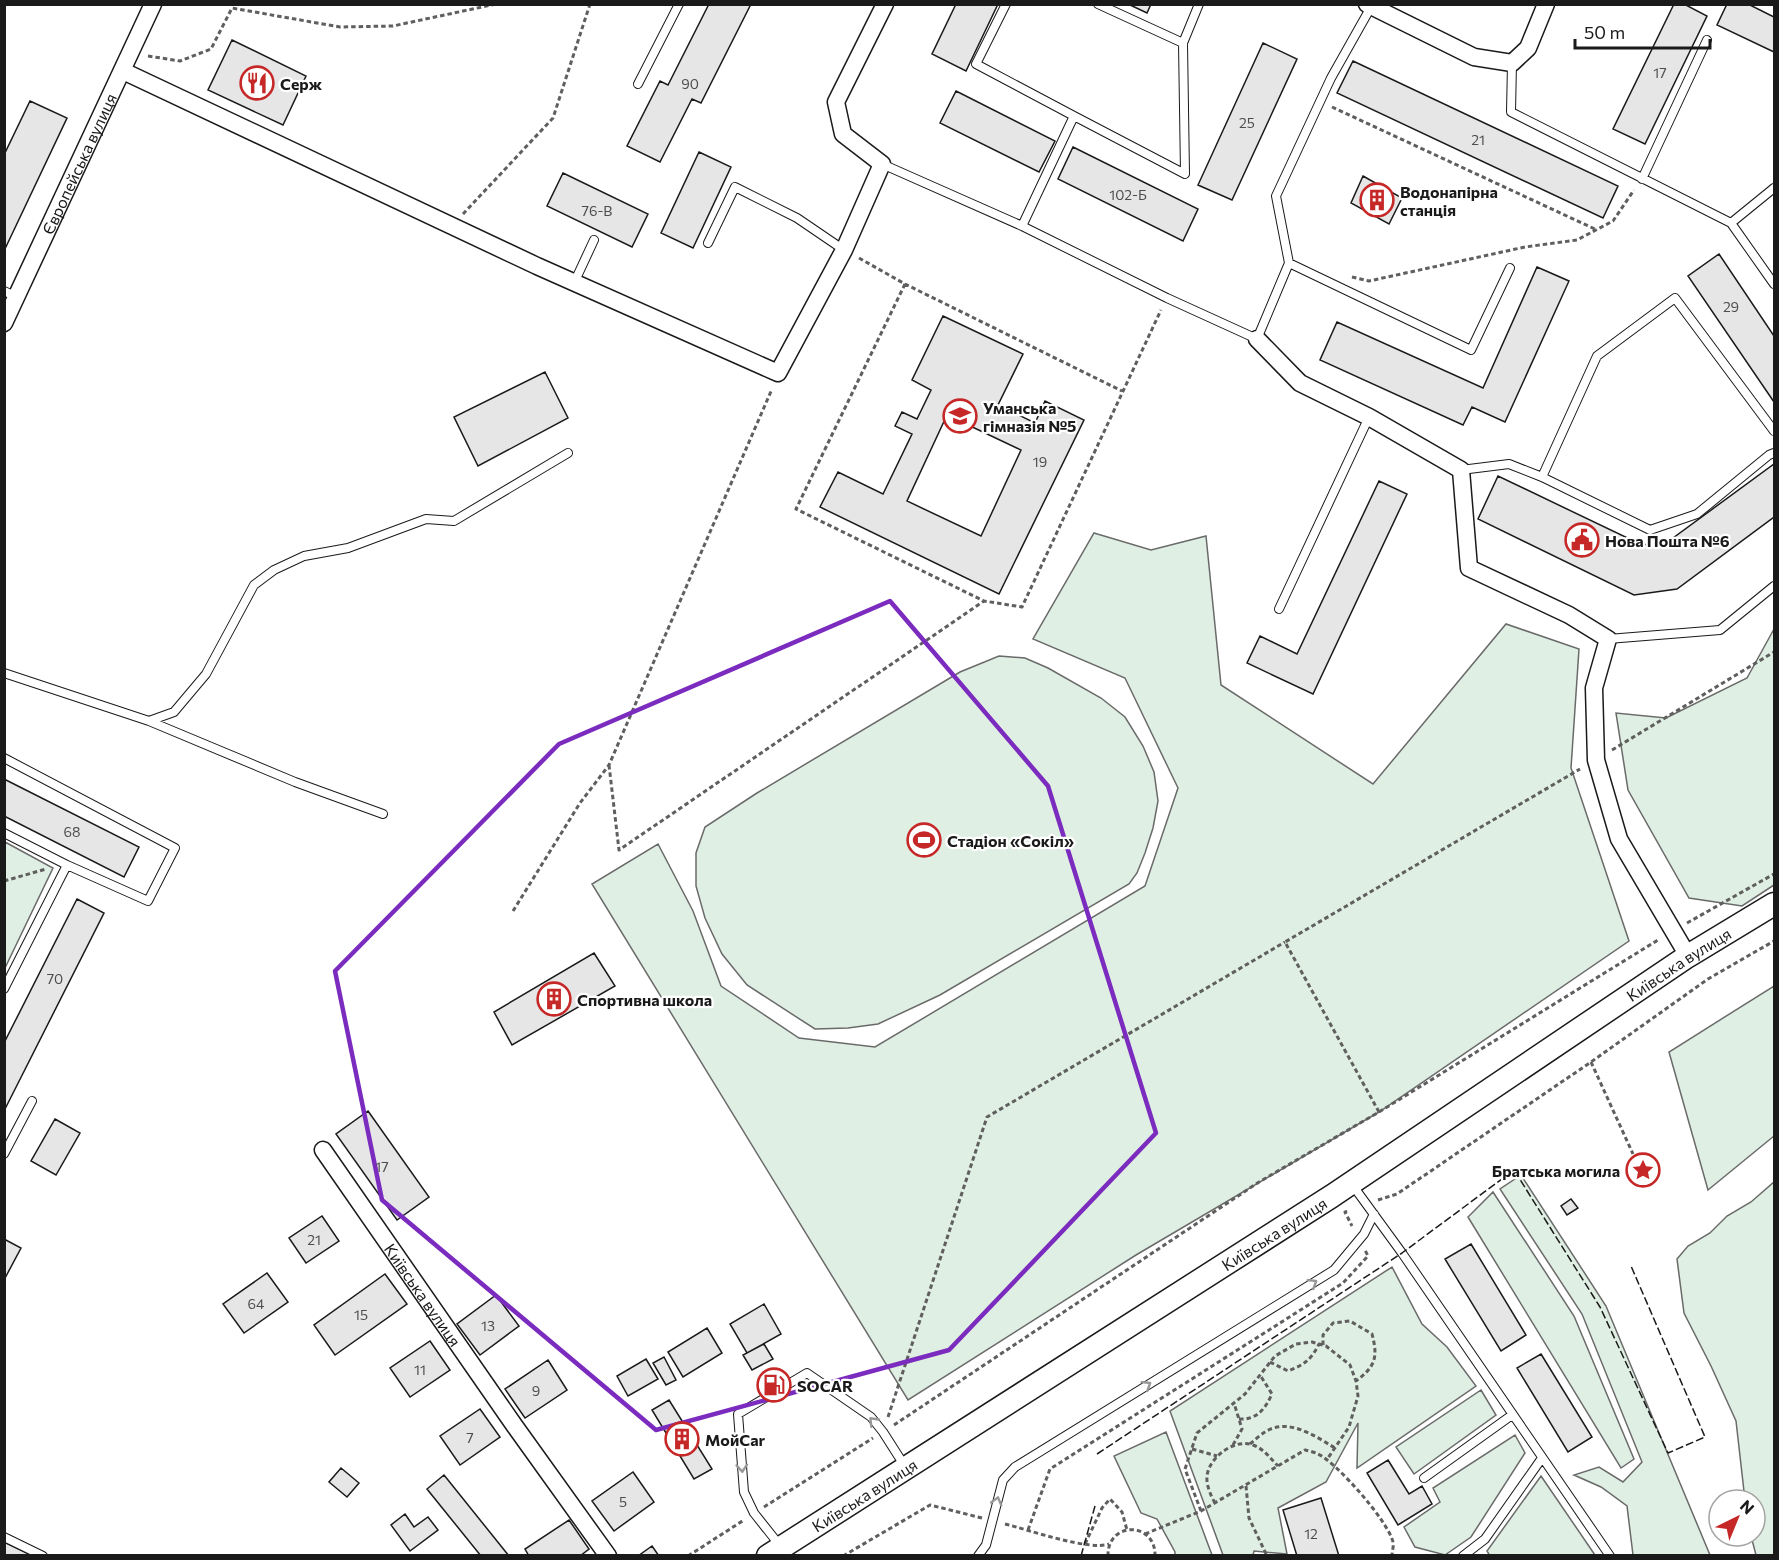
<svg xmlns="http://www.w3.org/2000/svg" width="1779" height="1560" viewBox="0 0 1779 1560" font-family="Commissioner,sans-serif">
	<rect width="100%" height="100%" fill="#fff"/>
	<path fill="#e0efe3" stroke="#6a6a6a" stroke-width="1.5" d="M1094,533l57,17 55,-14 15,149 152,99 133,-160 73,25 -8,119 58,173 -250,171 -243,143 -228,145 -316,-516 66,-40 35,67 28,75 78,52 76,9 270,-161 33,-98 -53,-110 -92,-39z
		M1774,629v256l-32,21 -53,-8 -61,-108 -12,-77 50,5 81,-40z
		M999,656l26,2 23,10 53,30 24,19 18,29 11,26 4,29 -5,27 -8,25 -8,20 -8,11 -189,111 -62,29 -30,4 -33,1 -68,-44 -25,-31 -17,-36 -9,-32v-33l9,-26 52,-34 203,-121z
		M5,842l48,26 -48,100z
		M1774,986v150l-66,54 -39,-138z
		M1521,1175l85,131 104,249h-77l-6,-49 -26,-19 -27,-12 25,-8 24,15 19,-20 -60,-148 -82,-125z
		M1774,1182v373h-18l-5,-19h4v-36h-10l-9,-79 -25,-55 -27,-53 -7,-54 11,-13 22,-13 17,-17 24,-14z
		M1493,1192l81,124 60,143 -13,9 -153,-251z
		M1392,1267l30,57 25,23 29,39 -119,82 1,-45 -32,59 -48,26 9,46 -33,-3 -1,4h-30l-53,-144z
		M1481,1390l15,25 -82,59 -18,-27z
		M1166,1432l46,123h-37v-3l-18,-33 -16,-6 -27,-57z
		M1515,1435l10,18 -54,84 -26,18 -30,-8 -11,-20 36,-25 -7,-14z
		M1541,1476l54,79 -105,1 -3,-5z"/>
	<path fill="#e6e6e6" stroke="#1a1a1a" stroke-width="1.5" fill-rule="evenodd" d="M709,4h42l-50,99 -9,-4 -32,63 -33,-16 33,-65 8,4z
		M956,4h42l-32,67 -34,-17z
		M1128,4h23l-4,9z
		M1674,4h10l23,12 -62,128 -32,-15z
		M1727,4h21l26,13v35l-57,-27z
		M232,40l74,36 -23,49 -75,-35z
		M1263,43l34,16 -65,141 -34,-15z
		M1353,61l265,125 -15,32 -266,-125z
		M956,91l99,50 -16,31 -99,-49z
		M30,101l37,17 -63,133v-96z
		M1073,147l125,62 -15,32 -125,-62z
		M699,152l32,15 -38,81 -32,-15z
		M563,173l85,41 -16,33 -85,-41z
		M1363,176l39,22 -13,26 -38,-21z
		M1719,254l55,82v66l-86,-126z
		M1537,267l32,14 -64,141 -33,-15 -9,18 -143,-65 17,-38 146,66z
		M943,316l80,38 -25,51 37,18 10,-22 39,19 -85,174 -179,-87 18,-35 45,22 29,-60 -17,-8 7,-14 15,7 14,-29 -19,-10zM947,415l74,35 -40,86 -74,-35z
		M545,372l23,46 -90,48 -24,-49z
		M1774,464v53l-97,72 -43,6 -156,-76 20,-43 142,68 22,2z
		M1379,481l28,13 -94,200 -66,-31 13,-27 37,18z
		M4,779l135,68 -15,30 -120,-61z
		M77,899l27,14 -100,198v-68z
		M594,953l21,33 -103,59 -18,-33z
		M368,1111l61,86 -32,23 -61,-86z
		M55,1119l25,14 -24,42 -25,-14z
		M1571,1199l7,9 -11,7 -6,-9z
		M322,1216l17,25 -33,22 -17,-25z
		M4,1239l17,9 -17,32z
		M1471,1244l55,91 -25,16 -56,-92z
		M267,1273l21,29 -44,31 -21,-29z
		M385,1274l22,30 -72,51 -21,-30z
		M496,1295l23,31 -39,29 -23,-31z
		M764,1304l17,30 -34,19 -17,-29z
		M707,1328l15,25 -39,24 -15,-25z
		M430,1341l20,29 -40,27 -20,-29z
		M764,1344l9,15 -21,11 -9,-15z
		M1541,1354l51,83 -24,15 -51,-84z
		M664,1357l12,23 -10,5 -13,-22z
		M646,1359l12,20 -30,17 -11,-20z
		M548,1360l19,30 -42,28 -20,-29z
		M669,1400l43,69 -18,10 -42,-69z
		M480,1409l20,28 -40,28 -20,-29z
		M1388,1460l21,34 13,-8 10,18 -34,21 -31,-52z
		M341,1468l18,15 -12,14 -18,-15z
		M633,1472l21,30 -40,29 -22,-30z
		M444,1475l65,81h-28l-54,-67z
		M1321,1498l18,58h-42l-14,-46z
		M405,1514l9,13 14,-10 10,13 -28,21 -19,-26z
		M569,1520l20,29 -9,7h-51l-4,-7z
		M4,1542l29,14h-29z
		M652,1546l7,10h-21z"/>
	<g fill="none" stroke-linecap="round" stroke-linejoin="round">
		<defs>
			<path id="service" d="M1006,4l-30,60 98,52 -52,110
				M1098,4l85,39 16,-39
				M1512,63l-1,49 220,111 43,61
				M638,84l41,-80
				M1074,116l111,58 -2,-131
				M882,164l140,62 145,72 90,41 32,-76 -13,-67 55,-118 40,-71
				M1642,179l65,-139
				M1731,223l43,-35
				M708,243l27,-56 62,31 47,32
				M1289,263l182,87 39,-82
				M574,283l20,-43
				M4,291l13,6
				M1461,470l48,-6 33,13 108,53 47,-16 72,-59 5,-2
				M1542,477l55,-121 78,-58 99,133
				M1279,609l90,-192
				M1608,639l112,-9 54,-44
				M4,673l145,48 25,-9 32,-38 48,-89 20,-15 30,-14 44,-8 78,-29 28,2 114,-68
				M149,721l146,61 88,32
				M4,758l171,90 -27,53 -81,-36 -63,-32
				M4,989l63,-124
				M4,1154l28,-53
				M1351,1183l51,70 208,303
				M1424,1478l88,-63
				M4,1537l39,19
				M781,1547l-27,-34 -10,-21 -6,-78 69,-41 64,44 12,15 23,36
				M978,1556l8,-11 17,-65 12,-13 319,-197 30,-36 10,-20
				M1463,1556l22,-17 57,-81"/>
			<g id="minor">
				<path d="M1367,4l107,53 38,6 16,-15 18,-44"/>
				<path d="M123,71l414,195 241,107 66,-123 38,-86 -39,-30 -7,-32 49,-98"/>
				<path id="s1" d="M4,323l149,-319"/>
				<path d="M1257,339l43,44 69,34 92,53 8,98 100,47 39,24 -14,49 2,72 23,79 69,117"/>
				<path id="s2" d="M323,1150l191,275 94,131"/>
			</g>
			<g id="secondary">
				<path id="s3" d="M768,1556l564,-360 356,-240 86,-52"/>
			</g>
		</defs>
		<use href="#service" stroke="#1a1a1a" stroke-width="10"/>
		<use href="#minor" stroke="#1a1a1a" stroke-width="19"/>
		<use href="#secondary" stroke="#1a1a1a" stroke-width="25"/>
		<path stroke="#5f5f5f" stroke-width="3" stroke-dasharray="4.5 3" stroke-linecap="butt" d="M148,56l32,5 31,-12 21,-41 108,19 53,-1 103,-22
			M1332,107l265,123
			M463,214l90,-96 37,-114
			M859,258l46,26 217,107
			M1352,277l17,4 156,-34 52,-7 36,-19 21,-31
			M905,284l-109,225 188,92 38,6 139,-297
			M1612,750l162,-98
			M609,765l10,85 365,-249
			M4,881l42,-12
			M513,911l67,-108 29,-38 163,-376
			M1687,923l87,-49
			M1591,1062l42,92
			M1379,1112l-94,-170 295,-173
			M1378,1200l19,-6 194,-132 117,-83 66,-38
			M1347,1211l-2,1 7,14
			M1323,1345v-10l10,-12 17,-2 22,13c6,23 4,32 -16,47
			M1270,1362l18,9c16,-6 23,-11 31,-27
			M888,1417l99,-300 298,-175
			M1239,1419c18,1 26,-10 33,-25l-12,-19
			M894,1425l365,-243 120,-70 279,-172
			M1250,1444c5,-4 10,-9 15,-12 23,-15 50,4 70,16
			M1233,1445l9,-16 -8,-26
			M1192,1449l25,7
			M1246,1486l3,32 18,38
			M1215,1503c-4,-7 -9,-18 -8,-27 2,-19 28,-38 46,-31 11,4 17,13 25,21
			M764,1507l109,-69
			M1201,1511l-16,-42 12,-36 48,-39 30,-38 21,-12 16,-2 14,4 24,19 6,16 2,15 -9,31 -23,34
			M1005,1524c24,6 84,27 104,20
			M1028,1530l22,-61 293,-186 25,-27 -3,-6
			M1145,1534l56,-23 104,-61c4,1 9,2 13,4 19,9 70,67 75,88 1,4 -1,9 -1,14
			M1085,1544l17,-36 8,-9 12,13 5,18
			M688,1556l56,-36
			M843,1556l87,-51 52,13
			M1108,1556c-1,-35 48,-35 47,0"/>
		<use href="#service" stroke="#fff" stroke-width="8"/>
		<use href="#minor" stroke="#fff" stroke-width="16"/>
		<use href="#secondary" stroke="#fff" stroke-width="22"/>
		<path stroke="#1a1a1a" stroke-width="1.5" stroke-dasharray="8 3" stroke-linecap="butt" d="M1097,1454l305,-201 112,-83 86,137 68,146 37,-16 -74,-171
			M1081,1556l14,-50"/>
	</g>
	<defs><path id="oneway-chevron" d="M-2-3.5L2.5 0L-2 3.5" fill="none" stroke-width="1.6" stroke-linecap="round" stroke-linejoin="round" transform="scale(1.5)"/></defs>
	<g stroke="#989898">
		<use href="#oneway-chevron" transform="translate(1313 1283) rotate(-32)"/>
		<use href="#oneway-chevron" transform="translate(1147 1385) rotate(-32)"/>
		<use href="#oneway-chevron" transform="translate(873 1421) rotate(-134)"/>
		<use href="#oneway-chevron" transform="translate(742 1468) rotate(86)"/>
		<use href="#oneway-chevron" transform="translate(997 1501) rotate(-75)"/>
	</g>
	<path fill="none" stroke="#7b2cbf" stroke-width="4.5" stroke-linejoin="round" d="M890,601l158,185 108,347 -207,217 -293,80 -274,-230 -47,-229 224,-227z"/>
	<defs>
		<symbol id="restaurant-ring" viewBox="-11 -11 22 22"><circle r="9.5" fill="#fff" stroke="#c62828" stroke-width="1.5"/><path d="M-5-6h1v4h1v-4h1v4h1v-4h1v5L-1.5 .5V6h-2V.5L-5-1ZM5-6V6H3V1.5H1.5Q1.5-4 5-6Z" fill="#c62828"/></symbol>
		<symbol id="building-ring" viewBox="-11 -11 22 22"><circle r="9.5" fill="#fff" stroke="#c62828" stroke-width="1.5"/><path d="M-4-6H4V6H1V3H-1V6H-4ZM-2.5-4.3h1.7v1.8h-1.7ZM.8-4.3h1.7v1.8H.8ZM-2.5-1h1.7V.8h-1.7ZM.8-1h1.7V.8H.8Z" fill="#c62828"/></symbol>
		<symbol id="school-ring" viewBox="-11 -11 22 22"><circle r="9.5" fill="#fff" stroke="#c62828" stroke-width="1.5"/><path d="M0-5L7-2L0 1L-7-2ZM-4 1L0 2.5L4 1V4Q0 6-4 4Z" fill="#c62828"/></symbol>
		<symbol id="civic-ring" viewBox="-11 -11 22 22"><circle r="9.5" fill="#fff" stroke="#c62828" stroke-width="1.5"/><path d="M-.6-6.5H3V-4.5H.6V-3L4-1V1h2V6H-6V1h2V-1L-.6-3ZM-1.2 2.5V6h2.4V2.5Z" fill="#c62828"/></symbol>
		<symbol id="stadium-ring" viewBox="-11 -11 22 22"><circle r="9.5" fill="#fff" stroke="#c62828" stroke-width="1.5"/><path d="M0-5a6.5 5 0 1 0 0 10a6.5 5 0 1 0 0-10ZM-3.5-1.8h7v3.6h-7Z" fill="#c62828"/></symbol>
		<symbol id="sight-ring" viewBox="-11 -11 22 22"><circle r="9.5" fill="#fff" stroke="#c62828" stroke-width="1.5"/><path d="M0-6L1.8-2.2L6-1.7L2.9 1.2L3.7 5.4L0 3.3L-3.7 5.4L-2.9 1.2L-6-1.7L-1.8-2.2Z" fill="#c62828"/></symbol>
		<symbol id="fuel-ring" viewBox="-11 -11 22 22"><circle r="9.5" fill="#fff" stroke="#c62828" stroke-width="1.5"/><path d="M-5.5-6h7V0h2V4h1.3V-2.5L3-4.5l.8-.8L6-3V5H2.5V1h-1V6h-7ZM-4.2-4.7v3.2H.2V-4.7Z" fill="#c62828"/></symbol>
	</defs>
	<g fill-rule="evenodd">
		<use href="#restaurant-ring" x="238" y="64" width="38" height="38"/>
		<use href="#building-ring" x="1358" y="181" width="38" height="38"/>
		<use href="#school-ring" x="941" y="397" width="38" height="38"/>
		<use href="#civic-ring" x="1563" y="521" width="38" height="38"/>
		<use href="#stadium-ring" x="905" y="821" width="38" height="38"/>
		<use href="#building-ring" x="535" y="980" width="38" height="38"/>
		<use href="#sight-ring" x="1624" y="1151" width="38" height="38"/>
		<use href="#fuel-ring" x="755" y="1366" width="38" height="38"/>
		<use href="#building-ring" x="663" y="1420" width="38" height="38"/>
	</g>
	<g text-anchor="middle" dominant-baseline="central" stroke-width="4.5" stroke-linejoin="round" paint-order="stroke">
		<g font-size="14" fill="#4d4d4d">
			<text x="1660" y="72">17</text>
			<text x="690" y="83">90</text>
			<text x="1247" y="122">25</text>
			<text x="1478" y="139">21</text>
			<text x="1128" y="194">102-Б</text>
			<text x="597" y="210">76-В</text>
			<text x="1731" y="306">29</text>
			<text x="1040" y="461">19</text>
			<text x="72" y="831">68</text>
			<text x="55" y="978">70</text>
			<text x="382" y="1166">17</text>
			<text x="314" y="1239">21</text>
			<text x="256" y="1303">64</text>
			<text x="361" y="1314">15</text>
			<text x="488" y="1325">13</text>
			<text x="420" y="1369">11</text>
			<text x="536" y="1390">9</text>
			<text x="470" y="1437">7</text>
			<text x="623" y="1501">5</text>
			<text x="1311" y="1533">12</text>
		</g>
		<g font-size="16" font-weight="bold" fill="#1a1a1a" stroke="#fff" text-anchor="start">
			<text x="280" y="83">Серж</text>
			<text x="1400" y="191">Водонапірна<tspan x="1400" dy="18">станція</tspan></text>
			<text x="983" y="407">Уманська<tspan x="983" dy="18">гімназія №5</tspan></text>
			<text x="1605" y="540">Нова Пошта №6</text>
			<text x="947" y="840">Стадіон «Сокіл»</text>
			<text x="577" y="999">Спортивна школа</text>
			<text x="1620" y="1170" text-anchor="end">Братська могила</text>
			<text x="797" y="1385">SOCAR</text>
			<text x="705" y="1439">МойCar</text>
		</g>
		<g font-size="16" fill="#1a1a1a" stroke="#fff">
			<text stroke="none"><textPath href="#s1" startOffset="176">Європейська вулиця</textPath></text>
			<text stroke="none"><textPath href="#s3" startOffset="1086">Київська вулиця</textPath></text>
			<text stroke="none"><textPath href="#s3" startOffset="600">Київська вулиця</textPath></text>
			<text stroke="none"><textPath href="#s2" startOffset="176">Київська вулиця</textPath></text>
			<text stroke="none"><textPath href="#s3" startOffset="114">Київська вулиця</textPath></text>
		</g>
	</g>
	<rect width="1779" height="1560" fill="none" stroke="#1a1a1a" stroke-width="12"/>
	<g transform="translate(1737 1518) rotate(43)"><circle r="28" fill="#ffffff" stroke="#a3a3a3" stroke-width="1.5"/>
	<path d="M0-4.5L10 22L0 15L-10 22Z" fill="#c62828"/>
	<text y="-9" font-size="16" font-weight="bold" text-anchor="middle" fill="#1a1a1a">N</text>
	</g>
	<path d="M1575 39v9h135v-9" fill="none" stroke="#1a1a1a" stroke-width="3"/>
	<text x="1584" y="39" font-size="18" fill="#1a1a1a" stroke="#ffffff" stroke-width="4.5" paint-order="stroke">50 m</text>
</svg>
